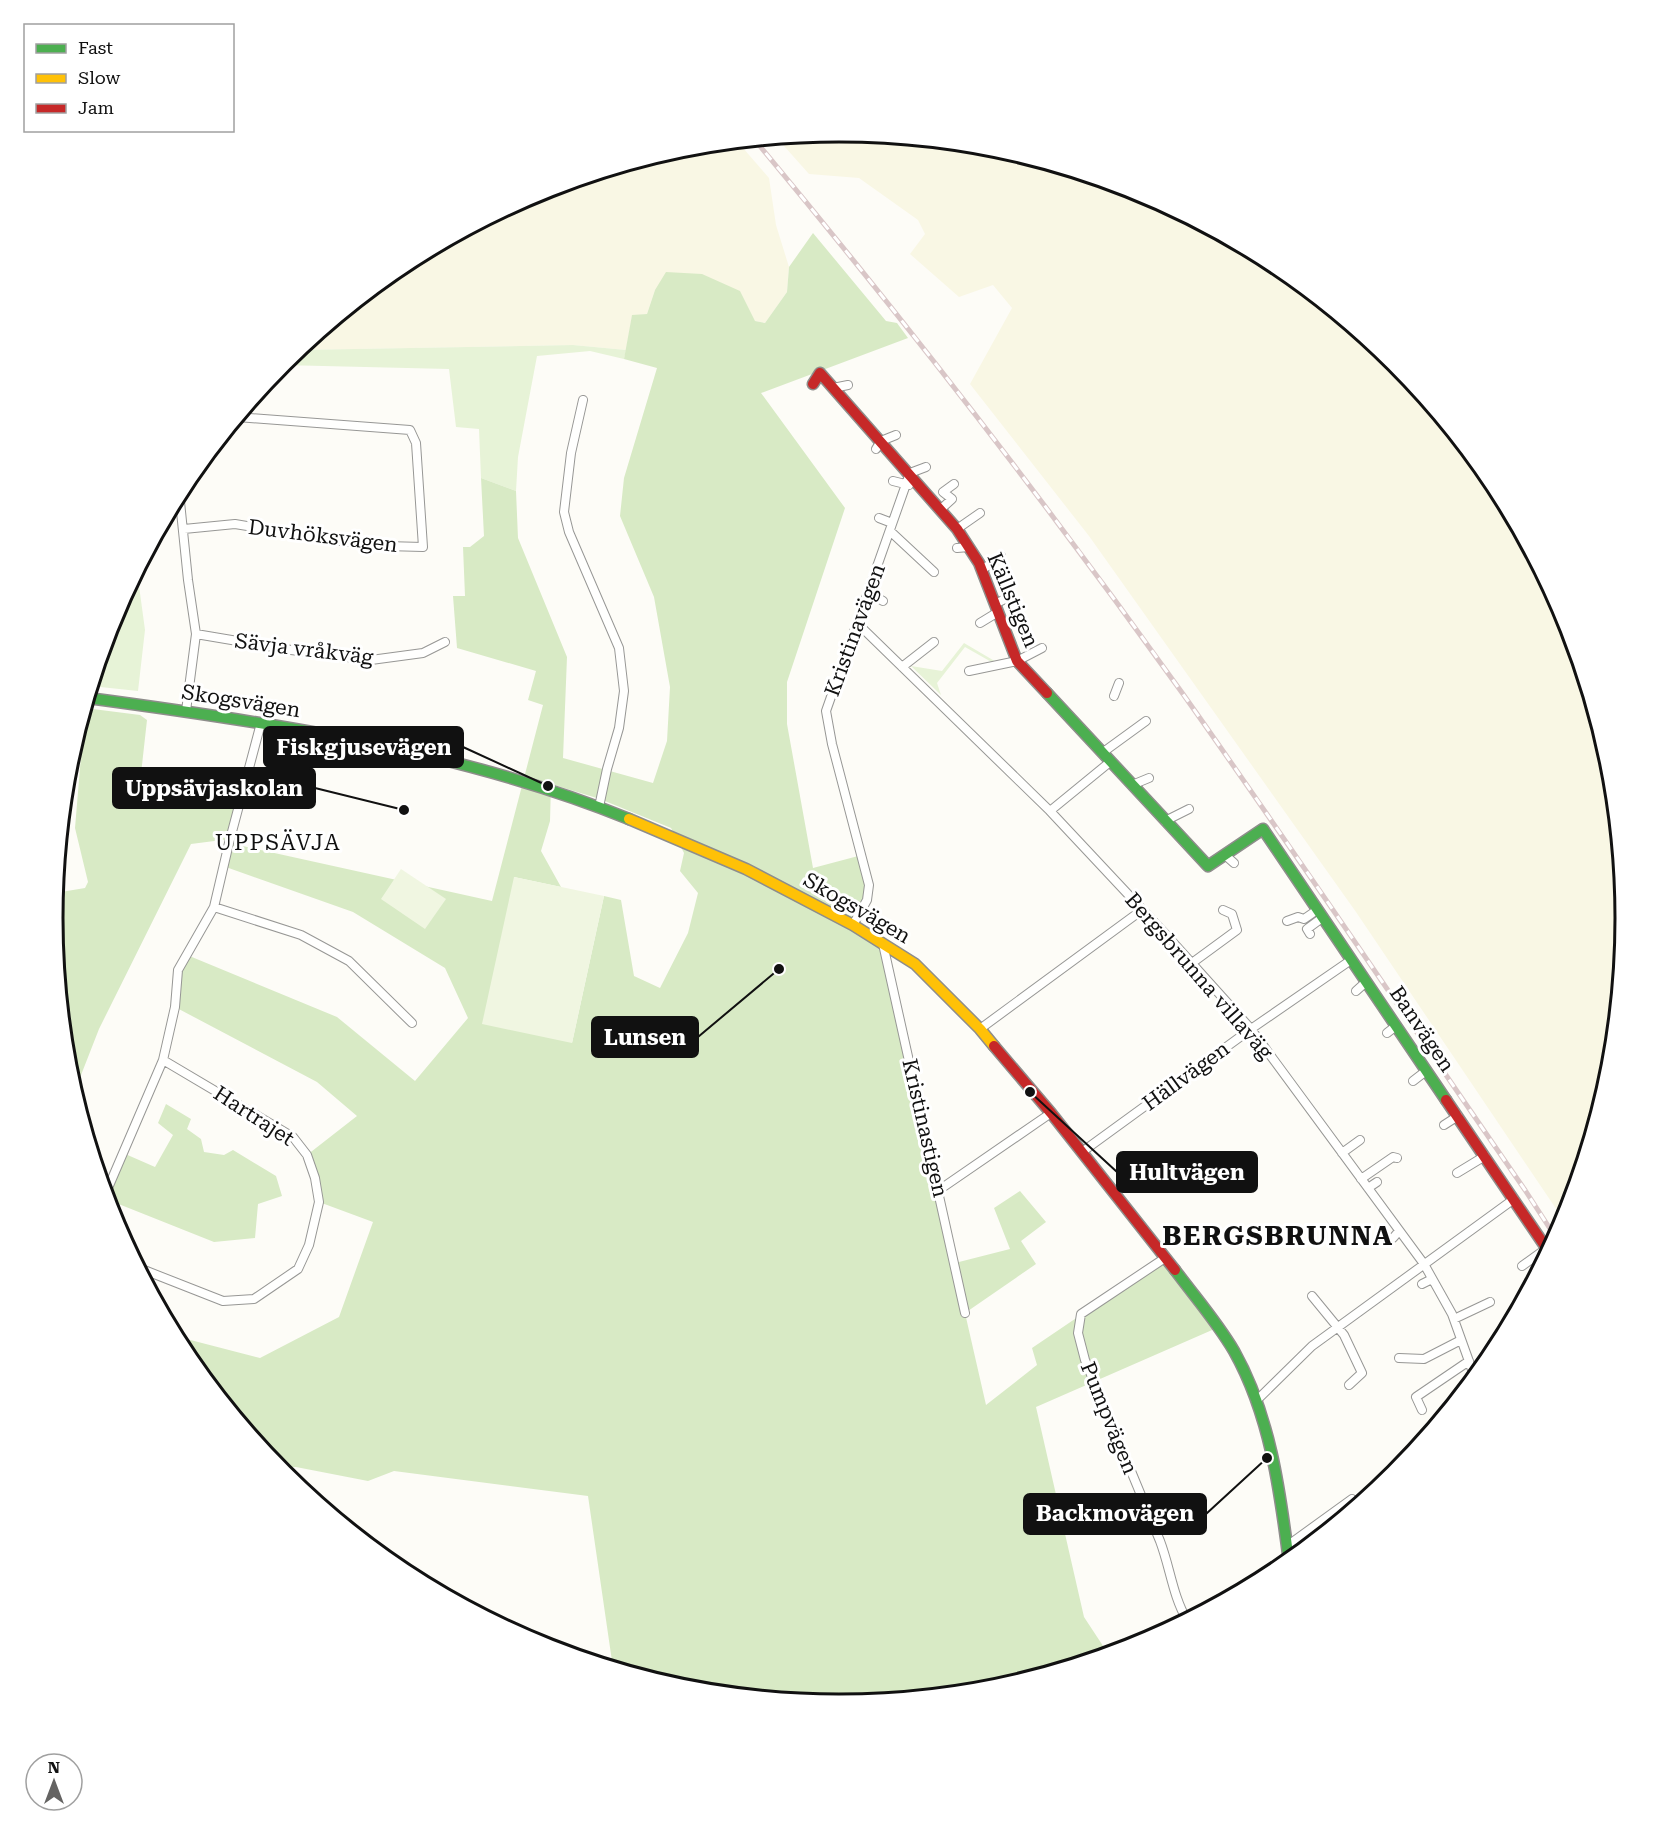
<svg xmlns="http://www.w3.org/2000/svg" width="1679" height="1836" viewBox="0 0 1679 1836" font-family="'Roboto Serif',serif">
	<rect width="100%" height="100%" fill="#fdfcf7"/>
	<path fill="#f9f7e4" d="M840,131l153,15 140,43 144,75 119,98 98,119 73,136 44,148 15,153 -15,154 -46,150 -209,-310 -267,-376 -119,-152 42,-76 -19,-23 -34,12 -49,-43 15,-20 -7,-14 -59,-42 -50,-4 -33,-37z
		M737,141l32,37 7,47 13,42 -2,25 -22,31 -10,-2 -100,-31 -8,24 -15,2 -6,34 -53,-5 -275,5 105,-87 136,-72 147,-45z"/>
	<path fill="#e7f3d7" d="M573,345l53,5 -2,9 -34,-8 -53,5 -19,101 -2,34 -35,-13 -2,-49 -23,-2 -7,-58 -168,-4 17,-15z
		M137,571l8,59 -7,61 -47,-5 22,-69z
		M964,643l34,20 -3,1 -30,-17 -28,36 4,12 -30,-29 31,5z"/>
	<path fill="#d8eac5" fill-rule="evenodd" d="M813,233l73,88 11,2 11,15 -147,55 84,115 -58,174v42l26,144 49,-13 7,30 -16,40 30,19 72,319 55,-14 -16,-41 26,-17 26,31 -25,19 15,23 -71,49 21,92 51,-40 -5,-17 133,-90 54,69 -183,80 48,210 25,38 -116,35 -154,15 -153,-15 -73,-22 -25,-172 -194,-25 -26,10 -72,-14 -19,1 -92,-113 -10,-19 85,22 79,-41 34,-95 -54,-20 -12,-47 50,-39 -40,-34 -142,-75 3,-37 9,-15 150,62 78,64 53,-63 -23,-50 -92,-56 -130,-46 6,-23 263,58 51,-196 -15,-5 8,-29 -79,-23 -4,-52h12l-2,-49h7l14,-11 -3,-58 35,13 2,47 49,119 -4,101 90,25 14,-42 3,-54 -16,-90 -34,-81 4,-38 33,-110 -33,-9 8,-44 15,-1 8,-24 11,-18 36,2 38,17 15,30 10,2 22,-31 2,-25zM551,784l49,15 71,29 13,25 -4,18 18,22 -10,40 -28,55 -26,-12 -13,-76 -17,-4 -32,147 -58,-166 47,10 -20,-36 9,-30z
		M85,708l55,7 7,5 -6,54 101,19 -12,46 -39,5 -92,185 -25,64 -6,-22 -15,-153 2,-25 30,-5 3,-6 -13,-54z
		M166,1104l25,15 -4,10 14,10 3,13 20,3 9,-5 43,26 6,20 -24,8 -3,34 -41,4 -108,-43 -1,-5 18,-41 32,14 18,-32 -15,-12z"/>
	<path fill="#f0f6e1" d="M401,869l45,30 -21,30 -44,-30z
		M514,877l90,19 -32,147 -90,-19z"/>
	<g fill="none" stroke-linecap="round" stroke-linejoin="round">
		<defs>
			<path id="street" d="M833,388l15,-3
				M583,400l-12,53 -7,59 5,20 50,116 5,43 -5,37 -12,41 -8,38
				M876,449l5,-8 15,-6
				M893,481l16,4
				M179,492l9,88 8,54 -10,77
				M941,509l11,-10 -9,-7 11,-8
				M879,518l13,5
				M184,529l51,-5 96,16 55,6 37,1 -7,-104 -6,-13 -173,-13
				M957,529l23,-16
				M890,531l44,41
				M957,548l12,-1
				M982,570l19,-14
				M868,592l15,9
				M995,604l14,-7
				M857,623l193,188 119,127 82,91 173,235 28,50 23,64
				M980,623l18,-11
				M196,634l95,16 80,10 52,-7 22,-11
				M902,667l32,-25
				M969,671l48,-10 25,-13
				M1114,696l5,-13
				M1102,753l44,-32
				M141,774l101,19
				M1132,785l17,-7
				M1050,811l60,-49
				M1165,821l24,-12
				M1225,855l9,8
				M214,907l87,28 48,26 63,62
				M1287,921l11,-4 6,2 13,-9
				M853,925l14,-25 2,-15 -37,-141 -6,-33 84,-238 16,-6
				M1310,934l-3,-5 15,-11
				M883,944l82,369
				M1192,963l45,-33 -5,-16 -9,-4
				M1356,991l10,-9
				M980,1029l162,-119
				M1387,1033l9,-7
				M1413,1081l13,-10
				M1444,1125l14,-9
				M1082,1152l169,-123 100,-69
				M1342,1153l18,-13
				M1457,1173l28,-17
				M1361,1179l32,-22 4,1
				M1368,1188l9,-6
				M939,1190l112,-77
				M105,1195l58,-135 12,-53 3,-37 36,-63 15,-64 32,-120
				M1393,1238l6,-7
				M1165,1258l-84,56 -3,19 7,27 75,181c10,26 13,56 27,79
				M1522,1266l25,-18
				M139,1268l84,33 31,-2 44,-30 11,-24 10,-43 -4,-24 -8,-23 -14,-18 -130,-77
				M1422,1284l10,-5
				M1312,1296l32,39 18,38 -13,12
				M1454,1319l36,-17
				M1399,1358l25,1 37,-19
				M1256,1401l56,-55 202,-147
				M1422,1410l-6,-13 53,-36
				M1287,1546l65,-47"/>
			<path id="fast" d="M1047,693l161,173 55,-37 183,271
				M88,698c180,24 372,52 541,121
				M1175,1270c20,27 42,52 59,81 36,64 46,139 55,211"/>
			<path id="slow" d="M629,819l117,50 107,56 62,39 65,65 14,17"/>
			<path id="jam" d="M813,384l7,-11 137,156 22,34 38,98 30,32
				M994,1046l57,67 124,157
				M1446,1100l103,152"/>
		</defs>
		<use href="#street" stroke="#979795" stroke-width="10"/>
		<use href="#fast" stroke="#8e8d8b" stroke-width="13"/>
		<use href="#slow" stroke="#8e8d8b" stroke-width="13"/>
		<use href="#jam" stroke="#8e8d8b" stroke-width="13"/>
		<use href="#street" stroke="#fffffe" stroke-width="8"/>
		<use href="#fast" stroke="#4caf50" stroke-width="10"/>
		<use href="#slow" stroke="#ffc107" stroke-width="10"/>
		<use href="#jam" stroke="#c62828" stroke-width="10"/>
		<defs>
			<path id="rail" d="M754,139c150,180 293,365 429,555 116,164 228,331 342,496l31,48"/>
		</defs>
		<use href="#rail" stroke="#d9c6c7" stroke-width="5"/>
		<use href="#rail" stroke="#fff" stroke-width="3" stroke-dasharray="9" stroke-linecap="butt"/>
	</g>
	<g text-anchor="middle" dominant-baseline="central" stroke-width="6" stroke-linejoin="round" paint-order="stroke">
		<g font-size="21" fill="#111" stroke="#fff">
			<text transform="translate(323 536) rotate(7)">Duvhöksvägen</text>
			<text transform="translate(1013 600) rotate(67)">Källstigen</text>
			<text transform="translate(855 630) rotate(-70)">Kristinavägen</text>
			<text transform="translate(304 649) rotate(7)">Sävja vråkväg</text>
			<text transform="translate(241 701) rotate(9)">Skogsvägen</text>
			<text transform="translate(857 908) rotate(30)">Skogsvägen</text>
			<text transform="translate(1199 976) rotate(49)">Bergsbrunna villaväg</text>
			<text transform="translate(1422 1029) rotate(56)">Banvägen</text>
			<text transform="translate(1186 1076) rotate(-36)">Hällvägen</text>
			<text transform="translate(254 1116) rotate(33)">Hartrajet</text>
			<text transform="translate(925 1128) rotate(77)">Kristinastigen</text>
			<text transform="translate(1109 1418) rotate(68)">Pumpvägen</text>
		</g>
		<g font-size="22" letter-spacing="1.5" fill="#111" stroke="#fff">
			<text x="278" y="842">UPPSÄVJA</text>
		</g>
		<g font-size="27" font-weight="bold" letter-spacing="1.5" fill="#111" stroke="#fff">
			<text x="1278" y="1236">BERGSBRUNNA</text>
		</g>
	</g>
	<path d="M0 0H1679V1836H0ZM63 918a776 776 0 1 1 1552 0a776 776 0 1 1-1552 0Z" fill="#fff" fill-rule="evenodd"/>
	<path fill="none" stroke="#111" stroke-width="3" d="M63 918a776 776 0 1 1 1552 0a776 776 0 1 1-1552 0Z"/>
	<path fill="none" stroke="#111" stroke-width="2" d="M548 786L463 747M404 810L315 788M779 969L698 1037M1030 1092L1117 1172M1267 1458L1206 1514"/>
	<g fill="#111" stroke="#fff" stroke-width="2">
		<circle cx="548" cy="786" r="6"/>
		<circle cx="404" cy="810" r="6"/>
		<circle cx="779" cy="969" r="6"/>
		<circle cx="1030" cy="1092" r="6"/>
		<circle cx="1267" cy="1458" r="6"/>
	</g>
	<g fill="#111" stroke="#111" stroke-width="2">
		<rect x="264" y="727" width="199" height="40" rx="6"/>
		<rect x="113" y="768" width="202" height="40" rx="6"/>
		<rect x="592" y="1017" width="106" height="40" rx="6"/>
		<rect x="1117" y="1152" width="140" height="40" rx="6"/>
		<rect x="1024" y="1494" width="182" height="40" rx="6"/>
	</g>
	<g font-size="22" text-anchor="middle" font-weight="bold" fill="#fff">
		<text x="364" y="755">Fiskgjusevägen</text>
		<text x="214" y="796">Uppsävjaskolan</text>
		<text x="645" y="1045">Lunsen</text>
		<text x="1187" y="1180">Hultvägen</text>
		<text x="1115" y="1521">Backmovägen</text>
	</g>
	<rect x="24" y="24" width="210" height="108" fill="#ffffff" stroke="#a0a0a0" stroke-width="1.5"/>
	<rect x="36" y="44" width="30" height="9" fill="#4caf50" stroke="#a0a0a0" stroke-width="1.5"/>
	<text x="78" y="54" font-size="18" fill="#111111">Fast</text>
	<rect x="36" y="74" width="30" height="9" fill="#ffc107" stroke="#a0a0a0" stroke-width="1.5"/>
	<text x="78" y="84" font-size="18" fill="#111111">Slow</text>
	<rect x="36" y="104" width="30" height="9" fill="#c62828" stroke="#a0a0a0" stroke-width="1.5"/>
	<text x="78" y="114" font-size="18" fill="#111111">Jam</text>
	<g transform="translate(54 1782)"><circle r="28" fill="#ffffff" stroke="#a0a0a0" stroke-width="1.5"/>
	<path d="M0-4.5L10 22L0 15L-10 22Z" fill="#646362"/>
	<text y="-9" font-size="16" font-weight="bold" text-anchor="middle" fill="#111111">N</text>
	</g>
</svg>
